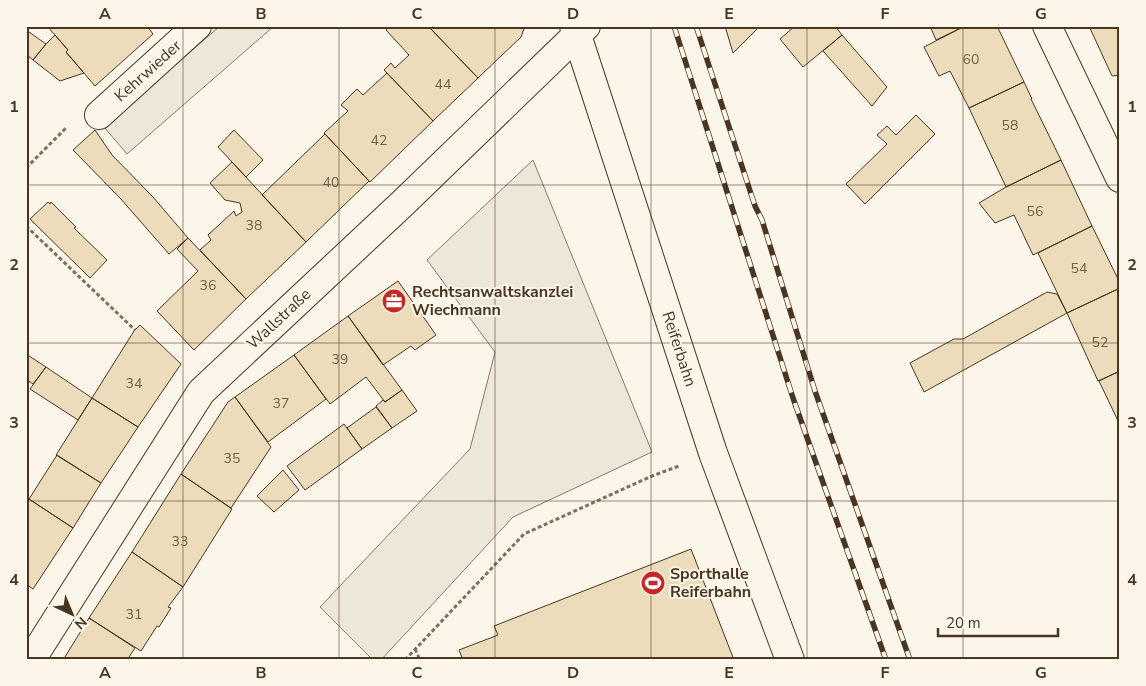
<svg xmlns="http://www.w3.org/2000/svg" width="1146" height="686" viewBox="0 0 1146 686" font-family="'Nunito Sans',sans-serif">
	<rect width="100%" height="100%" fill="#fbf6e9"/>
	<path fill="#ede7d9" stroke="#887966" d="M220,26h54l-147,128 -23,-27z
		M533,160l119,292 -139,65 -132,143h-8l-53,-53 150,-158 25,-97 -68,-92z"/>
	<path fill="#ecdcbc" stroke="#4a3520" d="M47,26h100l6,8 -58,52 -29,-34 2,-2z
		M390,26h38l50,52 -45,43 -49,-51 7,-7 4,5 14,-13 -23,-25z
		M428,26h97l-4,11 -43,41z
		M725,26h35l-27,27z
		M795,26h40l7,9 -39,32 -23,-28z
		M930,26h35l-29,14z
		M965,26h32l27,56 -55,26 -19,-37 -11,5 -15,-29z
		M1089,26h31v49l-8,1z
		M29,32l17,12 -13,16 -7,-6v-18z
		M55,35l13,15 -2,2 18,21 -24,8 -27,-21 13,-16z
		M842,35l45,52 -15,19 -49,-55z
		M387,73l46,48 -63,61 -46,-49 24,-22 -7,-6 16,-16 6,6z
		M1024,82l8,17h-1l30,61 -55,27 -37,-79z
		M916,115l19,19 -70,70 -19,-20 41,-40 -10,-9 10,-9 9,9z
		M95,130l17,25 41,42 35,41 -19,16 -49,-56 -47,-48z
		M234,130l29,30 -17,17 -28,-30z
		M325,134l44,47 -63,61 -44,-47z
		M1061,160l31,66 -59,29 -19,-40 -19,8 -16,-20 27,-16z
		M232,162l74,80 -60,57 -46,-49 11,-10 -3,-5 26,-24 2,5 6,-4 -2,-9 -15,-3 -15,-17z
		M48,202l2,2 1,-2 25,25 -2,1 33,32 -17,18 -60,-59z
		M1092,226l28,57v5l-53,25 -29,-60z
		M188,238l58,61 -52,51 -37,-39 41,-40 -21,-22z
		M398,281l38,54 -21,15 -4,-4 -28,19 -35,-49z
		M1120,288v83l-22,10 -31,-68z
		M1047,292l10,2 10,19 -143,79 -14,-29 44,-24h9z
		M348,316l54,74 -17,12 -19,-25 -36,27 -36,-49z
		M140,325l41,39 -43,63 -46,-29 42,-67z
		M26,354l20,13 -13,17 -7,-5z
		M294,355l32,44 -58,43 -33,-45z
		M46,367l46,31 -14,22 -48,-31z
		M1120,371v54l-21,-44z
		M402,390l15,21 -25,17 -16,-22 7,-6 2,2z
		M235,397l36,50 -40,61 -50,-34 47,-72z
		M92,398l46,29 -37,56 -45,-28z
		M376,407l16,21 -30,21 -15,-21z
		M344,424l18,25 -57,41 -18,-24z
		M57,455l44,28 -28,45 -44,-29z
		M283,470l16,20 -25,22 -17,-16z
		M181,474l51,35 -49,78 -51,-35z
		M29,499l44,29 -40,61 -7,-5v-81z
		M691,549l43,111h-271l-4,-10 39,-15 -4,-9z
		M132,552l51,35 -15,20 3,1 -12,19 -2,-1 -16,25 -52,-33z
		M89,618l46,30 -8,12h-64z"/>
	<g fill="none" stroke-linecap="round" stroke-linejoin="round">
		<defs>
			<path id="minor" d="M574,26l139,427 77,207
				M1047,26l73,152
				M99,115l98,-89
				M31,660l170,-268 202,-189 183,-177"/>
		</defs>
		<use href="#minor" stroke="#4a3520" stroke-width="30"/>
		<path stroke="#7f6f5c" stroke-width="3" stroke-dasharray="4 2.5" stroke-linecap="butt" d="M26,168l40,-40
			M26,226l109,104
			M415,649l5,11
			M405,660l119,-126 128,-58 27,-10"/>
		<use href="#minor" stroke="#fbf6e9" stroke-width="28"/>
		<defs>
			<path id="rail" d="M674,26l119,372 93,262
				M696,26l59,180 7,14 53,171 95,269"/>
		</defs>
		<use href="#rail" stroke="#4a3520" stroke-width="5.5"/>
		<use href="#rail" stroke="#fbf6e9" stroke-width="4" stroke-dasharray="11" stroke-linecap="butt"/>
	</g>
	<path fill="none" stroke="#4a3520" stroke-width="1" stroke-opacity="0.55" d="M183,26v634M339,26v634M495,26v634M651,26v634M807,26v634M963,26v634M26,185h1094M26,343h1094M26,501h1094"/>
	<defs>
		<symbol id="office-disc" viewBox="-11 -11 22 22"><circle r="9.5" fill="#c62828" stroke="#fbf6e9"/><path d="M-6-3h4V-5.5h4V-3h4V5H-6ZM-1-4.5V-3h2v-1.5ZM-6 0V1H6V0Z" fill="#fff"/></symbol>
		<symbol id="stadium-disc" viewBox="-11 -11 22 22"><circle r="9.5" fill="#c62828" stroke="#fbf6e9"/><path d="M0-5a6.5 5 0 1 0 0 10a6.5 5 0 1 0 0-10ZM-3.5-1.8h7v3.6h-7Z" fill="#fff"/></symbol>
	</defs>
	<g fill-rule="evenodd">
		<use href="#office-disc" x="380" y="287" width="28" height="28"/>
		<use href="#stadium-disc" x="639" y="569" width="28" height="28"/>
	</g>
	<g text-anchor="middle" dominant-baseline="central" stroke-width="4" stroke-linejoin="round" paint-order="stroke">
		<g font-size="14" fill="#725f47">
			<text x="971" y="59">60</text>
			<text x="443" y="84">44</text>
			<text x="1010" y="125">58</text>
			<text x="379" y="140">42</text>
			<text x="331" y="182">40</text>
			<text x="1035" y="211">56</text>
			<text x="254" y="225">38</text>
			<text x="1079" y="268">54</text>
			<text x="208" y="285">36</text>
			<text x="1100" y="342">52</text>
			<text x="340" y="359">39</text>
			<text x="134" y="383">34</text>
			<text x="281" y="403">37</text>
			<text x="232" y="458">35</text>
			<text x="180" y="541">33</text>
			<text x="134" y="614">31</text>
		</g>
		<g font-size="16" fill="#4a3520" stroke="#fbf6e9">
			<text transform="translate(148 71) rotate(-42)">Kehrwieder</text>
			<text transform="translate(279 319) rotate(-43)">Wallstraße</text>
			<text transform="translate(679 349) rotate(72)">Reiferbahn</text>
		</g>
		<g font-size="16" font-weight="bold" fill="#4a3520" stroke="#fbf6e9" text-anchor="start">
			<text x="412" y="292">Rechtsanwaltskanzlei<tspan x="412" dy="18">Wiechmann</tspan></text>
			<text x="670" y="574">Sporthalle<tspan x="670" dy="18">Reiferbahn</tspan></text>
		</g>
	</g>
	<rect width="1146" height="686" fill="none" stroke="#fbf6e9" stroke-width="55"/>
	<g transform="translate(72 614) rotate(136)" stroke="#fbf6e9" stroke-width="4" paint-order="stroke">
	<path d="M0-4L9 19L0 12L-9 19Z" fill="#4a3520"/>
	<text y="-8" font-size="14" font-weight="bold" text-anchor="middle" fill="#4a3520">N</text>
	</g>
	<path d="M938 628v8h120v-8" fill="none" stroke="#4a3520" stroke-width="2.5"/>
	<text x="946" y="628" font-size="15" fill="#4a3520" stroke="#fbf6e9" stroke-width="4" paint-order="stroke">20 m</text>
	<rect x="28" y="28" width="1090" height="630" fill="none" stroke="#4a3520" stroke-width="2"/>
	<g font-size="16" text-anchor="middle" font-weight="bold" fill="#4a3520">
		<text x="105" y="19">A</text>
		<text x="261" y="19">B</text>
		<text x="417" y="19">C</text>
		<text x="573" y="19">D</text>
		<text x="729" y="19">E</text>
		<text x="885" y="19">F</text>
		<text x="1041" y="19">G</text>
		<text x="14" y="112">1</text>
		<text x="1132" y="112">1</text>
		<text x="14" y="270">2</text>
		<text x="1132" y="270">2</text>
		<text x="14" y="428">3</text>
		<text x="1132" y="428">3</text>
		<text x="14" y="585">4</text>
		<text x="1132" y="585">4</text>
		<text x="105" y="678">A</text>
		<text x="261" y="678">B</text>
		<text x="417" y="678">C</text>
		<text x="573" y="678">D</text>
		<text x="729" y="678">E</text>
		<text x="885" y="678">F</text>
		<text x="1041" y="678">G</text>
	</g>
</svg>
